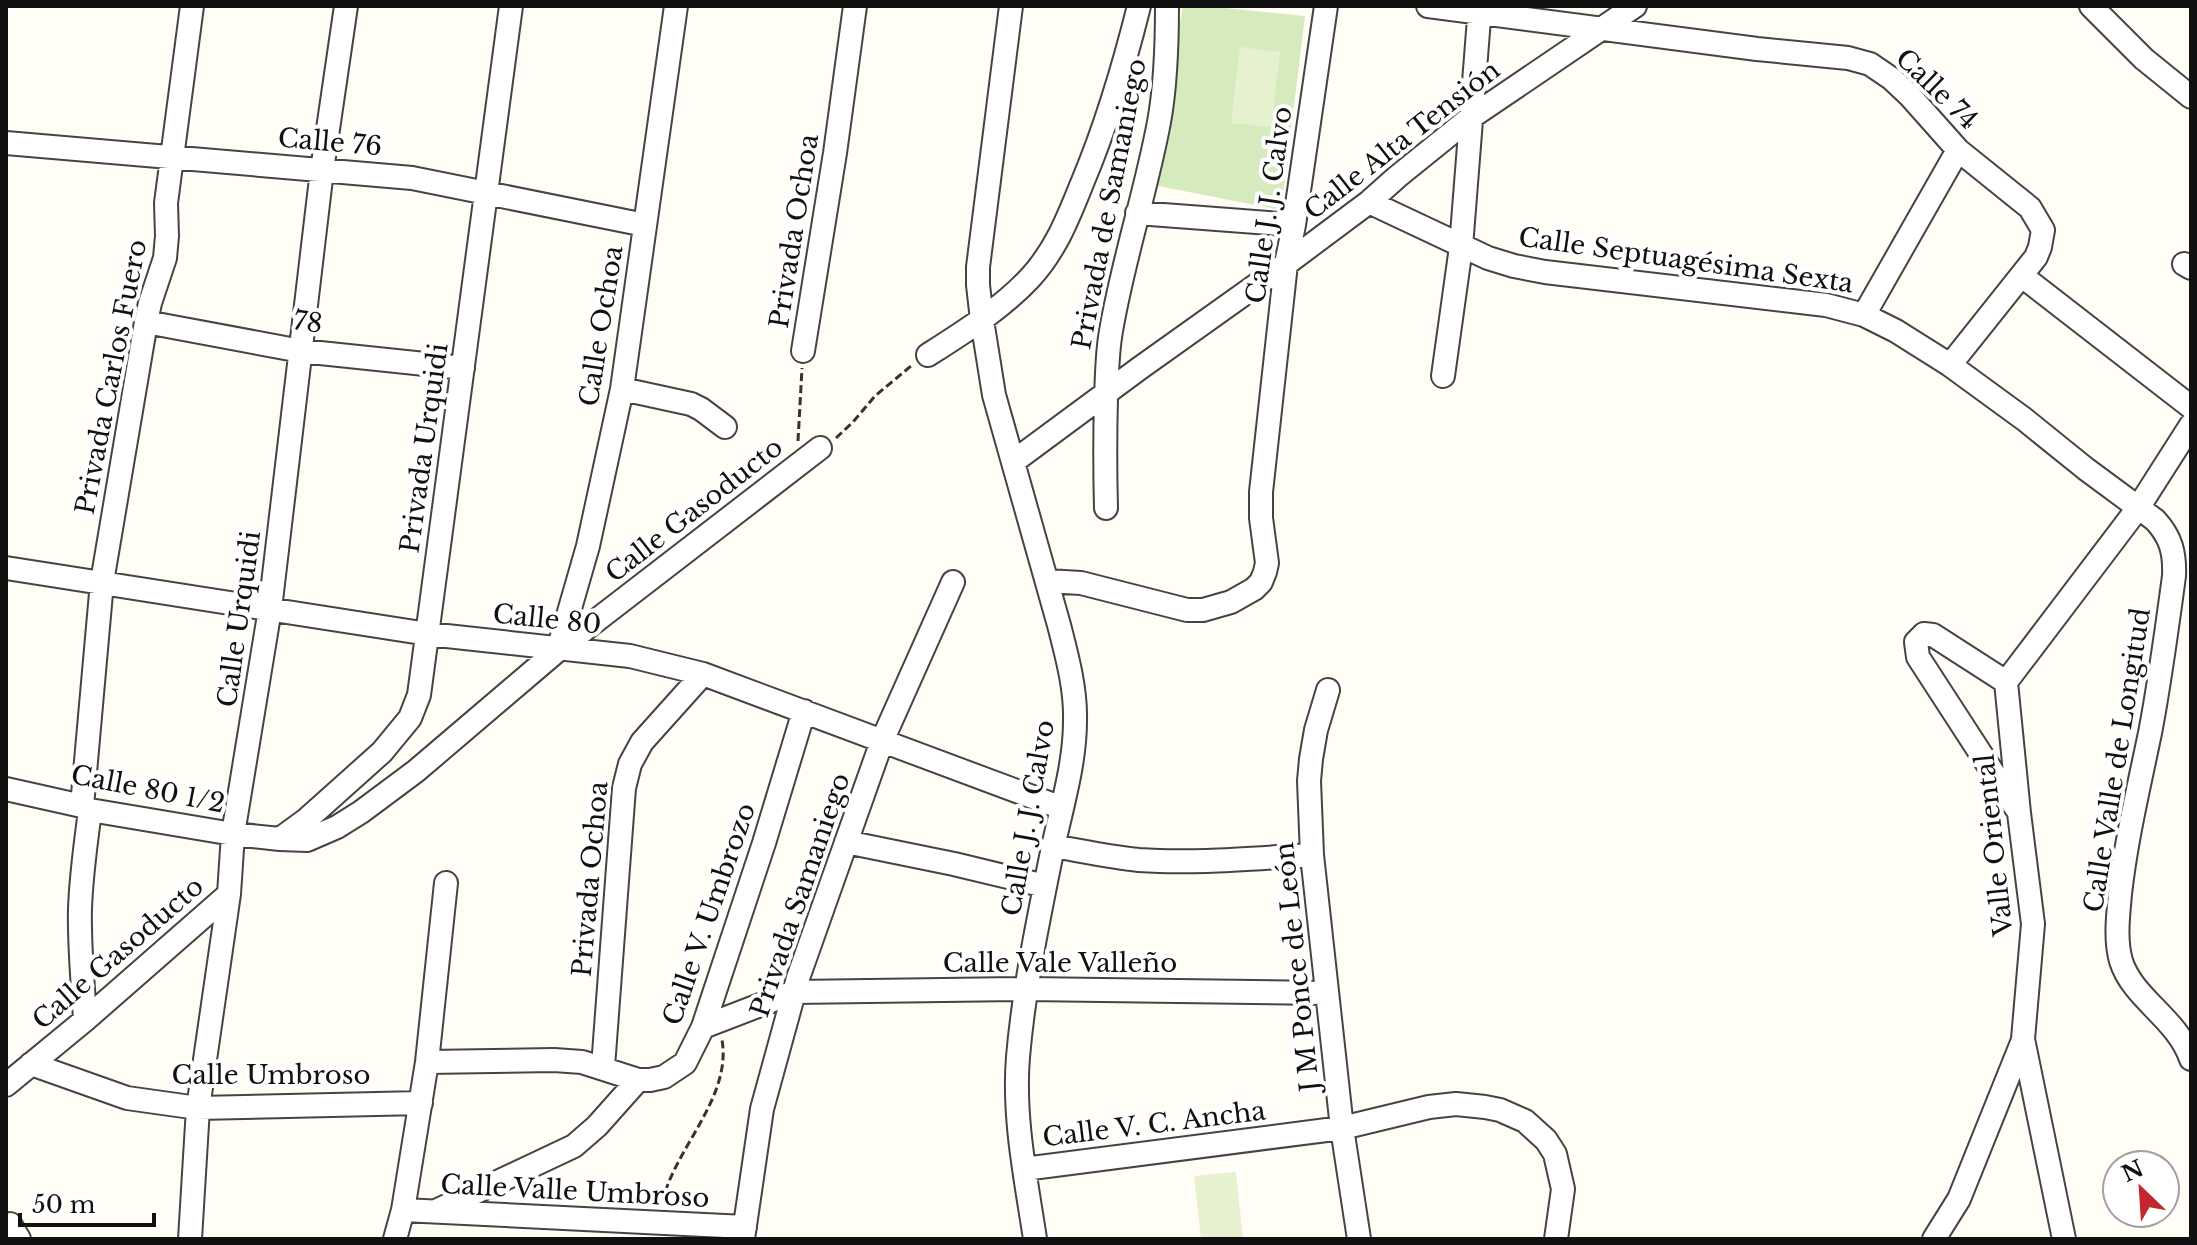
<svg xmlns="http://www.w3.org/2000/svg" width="2197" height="1245" viewBox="0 0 2197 1245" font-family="'Libre Baskerville',serif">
	<rect width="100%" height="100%" fill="#fffdf5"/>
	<path fill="#d5ebbd" d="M1183,6h22l100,10 -24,194 -128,-25z"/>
	<path fill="#e6f2cf" d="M1240,47l40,5 -9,75 -40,-4z
		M1236,1172l7,67h-42l-7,-63z"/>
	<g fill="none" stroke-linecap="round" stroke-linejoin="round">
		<defs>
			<path id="minor" d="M1011,6l-33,261v18l4,35 12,75 65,230c8,31 17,64 16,96 0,42 -13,85 -22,126 -14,69 -29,140 -35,210 -5,61 8,122 17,182
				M1428,6l329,43 91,9 22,6 22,15 18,17 48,54 72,58 13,22 -3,17 -4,10 -86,108
				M2091,6l53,53 47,38
				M6,143l406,35 233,47
				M1369,202l119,56 26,8 31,6 281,33 38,10 32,16 54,34 74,54 62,50 69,51c16,17 20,33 19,56 -7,52 -14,105 -24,157 -11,53 -24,107 -30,161 -2,22 -5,46 1,67 12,38 56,57 70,98
				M1137,213l157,12
				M2184,264l7,4
				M2022,276l169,131
				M1864,315l94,-165
				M146,322l155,29 162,17
				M803,351l32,-198 20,-147
				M928,355c36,-23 73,-46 102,-77 26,-28 39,-62 53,-97 24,-57 41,-115 56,-175
				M1443,376l18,-129 19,-241
				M622,389l69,15 10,5 24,18
				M1013,462l127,-94 146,-104 83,-62 28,-25 73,-59 165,-112
				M1106,508c-1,-37 -1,-73 0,-110 1,-22 1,-45 5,-67 12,-71 35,-139 48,-209 7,-38 8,-77 8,-116
				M6,568l422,66 202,22 73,18 359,134
				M1047,581l34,2 106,27h16l28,-8 23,-13 7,-7 4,-10 2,-9 -6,-45v-26l25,-228 8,-39 32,-219
				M558,650l30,-104 34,-157 54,-383
				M2006,682l13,131 14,111 -10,115 41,200
				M2006,682l132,-174 53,-83
				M2006,682l-73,-47 -9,-1 -8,8 2,15 98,151
				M1328,690l-12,40 -5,29 -2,22 3,74 30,273 17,111
				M6,789l76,17 8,4 143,24 47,5 27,1 30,-13 24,-15 55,-41 142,-121 262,-202
				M82,806l20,-224 44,-260 4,-19 15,-45 2,-22 -1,-33 26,-197
				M280,839l26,-19 76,-68 28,-34 9,-23 92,-689
				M846,842l108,22 91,22
				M1053,846c29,5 57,11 86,14 57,4 116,-2 173,-5
				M85,1020c-2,-37 -6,-74 -5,-111 1,-34 6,-66 10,-99
				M703,1027l91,-35 233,-3 299,4
				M427,1062l127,-2 28,2 56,18h12l14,-3 21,-14 18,-36 61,-184 40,-132
				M31,1064l96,34 71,10 223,-5
				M603,1067l21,-279 6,-24 12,-22 61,-68
				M6,1085l79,-65 144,-126
				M1024,1169l318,-41 87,-21 27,-3 29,3 15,3 25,11 21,19 9,14 8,35 -7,50
				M403,1210l342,17
				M438,1210l136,-64 23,-20 41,-46
				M10,1224l9,15
				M190,1239l8,-131 31,-214 4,-60 37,-225 52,-439 24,-164
				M395,1239l8,-29 24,-148 19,-179
				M743,1239l19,-130 36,-131 84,-237 71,-159
				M1934,1239l25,-40 64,-159"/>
		</defs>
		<use href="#minor" stroke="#444" stroke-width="26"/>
		<path stroke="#333" stroke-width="3" stroke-dasharray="8 4" stroke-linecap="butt" d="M836,438l17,-16 22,-26 36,-30
			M798,441l4,-73
			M662,1203c12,-54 70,-105 60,-163"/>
		<use href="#minor" stroke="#fff" stroke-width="22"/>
	</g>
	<g text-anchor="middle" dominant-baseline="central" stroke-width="8" stroke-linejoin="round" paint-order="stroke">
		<g font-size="26" fill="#111" stroke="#fff">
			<text transform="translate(1937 89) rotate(44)">Calle 74</text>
			<text transform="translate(1402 140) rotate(-38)">Calle Alta Tensión</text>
			<text transform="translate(330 142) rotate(5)">Calle 76</text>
			<text transform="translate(1109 204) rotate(-79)">Privada de Samaniego</text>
			<text transform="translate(1269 205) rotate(-82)">Calle J. J. Calvo</text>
			<text transform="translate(794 231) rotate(-81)">Privada Ochoa</text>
			<text transform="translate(1686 260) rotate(8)">Calle Septuagésima Sexta</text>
			<text transform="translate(308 322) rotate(8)">78</text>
			<text transform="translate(601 326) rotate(-81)">Calle Ochoa</text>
			<text transform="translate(111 377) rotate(-79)">Privada Carlos Fuero</text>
			<text transform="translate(424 448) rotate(-82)">Privada Urquidi</text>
			<text transform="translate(694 510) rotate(-38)">Calle Gasoducto</text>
			<text transform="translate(239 619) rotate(-82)">Calle Urquidi</text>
			<text transform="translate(547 619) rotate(6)">Calle 80</text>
			<text transform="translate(2117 760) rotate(-81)">Calle Valle de Longitud</text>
			<text transform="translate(148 789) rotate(11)">Calle 80 1/2</text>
			<text transform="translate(1028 818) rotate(-80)">Calle J. J. Calvo</text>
			<text transform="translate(1994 845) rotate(-96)">Valle Oriental</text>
			<text transform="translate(590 879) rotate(-85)">Privada Ochoa</text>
			<text transform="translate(800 895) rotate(-71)">Privada Samaniego</text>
			<text transform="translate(709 914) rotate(-71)">Calle V. Umbrozo</text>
			<text transform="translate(118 953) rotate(-41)">Calle Gasoducto</text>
			<text x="1060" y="963">Calle Vale Valleño</text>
			<text transform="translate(1297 967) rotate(-96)">J M Ponce de León</text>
			<text x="271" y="1075">Calle Umbroso</text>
			<text transform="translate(1154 1124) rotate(-7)">Calle V. C. Ancha</text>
			<text transform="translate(575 1191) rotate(3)">Calle Valle Umbroso</text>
		</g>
	</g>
	<rect width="2197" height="1245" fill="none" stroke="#111111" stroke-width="16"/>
	<g transform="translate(2141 1189) rotate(335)"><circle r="38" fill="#ffffff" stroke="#a0a0a0" stroke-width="2"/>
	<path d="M0-6L14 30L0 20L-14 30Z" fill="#c4262e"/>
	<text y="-12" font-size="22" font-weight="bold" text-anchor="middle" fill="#111111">N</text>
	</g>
	<path d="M20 1213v12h134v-12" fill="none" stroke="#111111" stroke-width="4"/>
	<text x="32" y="1213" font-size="24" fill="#111111" stroke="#ffffff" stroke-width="6" paint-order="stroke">50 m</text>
</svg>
